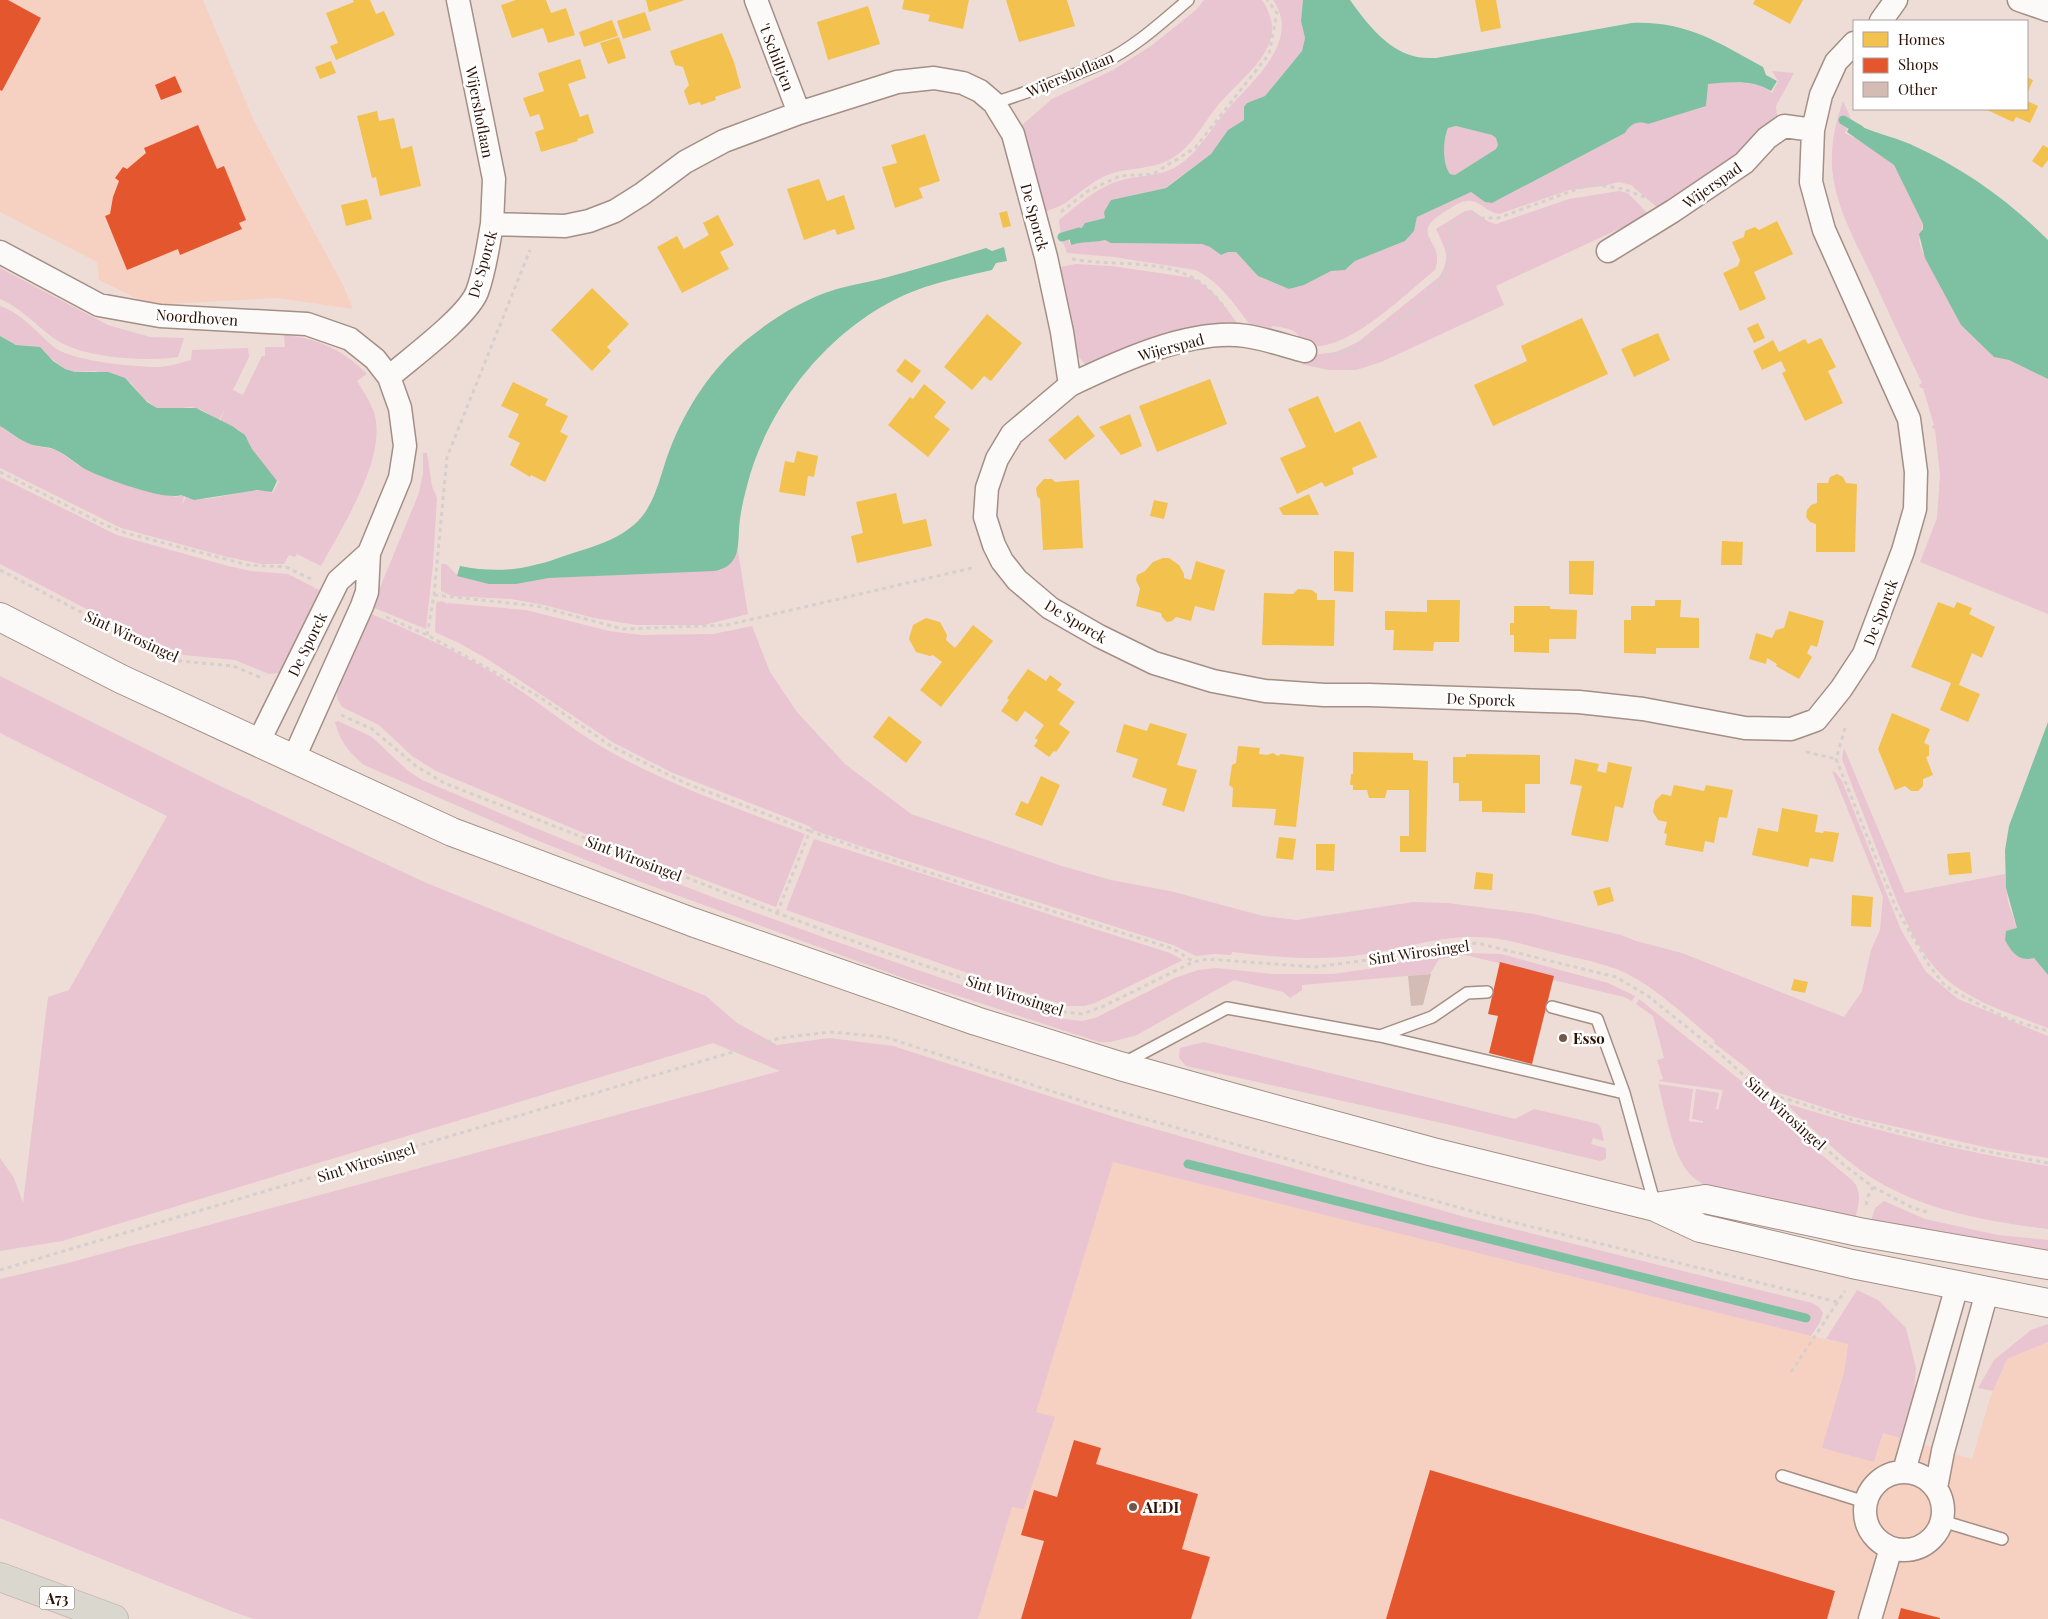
<svg xmlns="http://www.w3.org/2000/svg" width="2048" height="1619" viewBox="0 0 2048 1619" font-family="'Playfair Display',serif">
	<rect width="100%" height="100%" fill="#eeddd6"/>
	<path fill="#f6d1c2" d="M0,0h203l51,121 89,164 10,24 -76,-11 -127,7 -51,-25 -2,-18 -97,-50z
		M1113,1162l702,175 33,7 -4,29 30,89 9,-29 89,26 18,-61 17,-39 41,-17v277h-1219z"/>
	<path fill="#e9c4d1" d="M1204,0h58c31,45 -18,74 -43,104 -16,19 -27,44 -50,56 -19,10 -40,7 -59,14 -17,6 -30,19 -45,29 -6,4 -14,6 -21,9l-23,-86 31,-27 61,-29 38,-24 45,-36z
		M1273,0h30l-2,21 4,17 -3,13 -37,45 -18,7 -3,17 -16,10 -17,24 -46,34 -54,12 -6,18 -20,5 -4,6 -14,3 3,13c12,-4 23,-2 35,-5l7,3 90,1 8,3 11,8 7,-3h8l22,24 31,13 15,-4 27,-14 17,-3 7,-7 50,-20 9,-10 3,-14 54,-25 14,10 7,1 133,-70c5,-9 12,-13 23,-9l60,-40 26,-2 27,3 11,8 6,-12 -6,-10 22,2 -18,33 1,10 -45,49 -73,44 -28,-24 -12,-3 -16,4 -34,4 -70,24c-13,-2 -17,-12 -28,-13 -8,-1 -15,4 -22,8 -46,27 -2,29 -14,61 -29,23 -85,80 -123,76 -9,-1 -11,-9 -17,-14 -5,-4 -16,-5 -22,-6l-13,9 -3,-1c-19,-24 -34,-51 -62,-64l-81,-13 -47,-4 -6,-16 -2,-17c18,-14 38,-33 60,-39 18,-6 37,-4 55,-13 24,-13 36,-39 54,-59 24,-28 74,-68 45,-109z
		M1843,101l9,20 -7,12 16,8 33,24 29,59 -4,16 3,11 39,74 33,32 15,3 39,19v235l-128,-52 17,-44 3,-43 -5,-46h-2l-1,-3 2,-1 -11,-37h-2l-2,-3 3,-2c-18,-37 -35,-74 -52,-111 -16,-33 -35,-67 -38,-104 -1,-24 3,-44 11,-67z
		M1456,126l36,9 4,3 2,7 -2,4 -41,26 -5,-1c-8,-10 -7,-34 -2,-46z
		M1619,191l9,2 21,22 -153,71 8,19 -123,57 -25,8h-28l-27,-6 2,-8 33,-4 22,-10 81,-65c13,-20 6,-28 -3,-48l29,-18 7,-1 15,11 9,3 73,-25z
		M1076,264l36,2 81,12c23,12 35,34 51,54l-158,33 -8,-9 -5,-31 -14,-58z
		M0,268l108,57 42,12 34,1 -6,19c-31,5 -97,1 -123,-18 -19,-13 -33,-31 -55,-40z
		M0,306c22,7 38,28 55,42 18,13 79,19 102,19 11,0 23,-4 34,-7l1,-10 56,-2 1,9 -16,33 10,5 19,-39h3v-9h20l-1,-12c33,3 60,15 83,39l-10,7c6,10 13,20 17,31 14,45 -32,115 -53,154l-24,-12 -2,3 -6,-2 -5,9h-22l-35,-7 -106,-29 -121,-60v-42l17,12 19,8 21,4 21,15 21,10 77,22 5,-2 3,1 -2,9 4,-8c21,9 69,-14 87,-4l6,-12 -5,-2 -22,-30 -3,-7 -10,-12 -19,-9 5,-12 -6,11 -17,-10 -11,-3 -22,2 -12,-1 -14,-10 -12,-15 -36,-12 -20,1 -10,-3 -17,-13 -17,-10 -15,-1 -16,-9z
		M423,453h4l5,33 5,12 -4,66 -7,65 -54,-22 47,-114 4,-20z
		M0,477l117,58 111,31 23,5 37,3 35,18 -37,75 -7,6 -10,1 -34,-14 -51,-5 -82,-38 -102,-53z
		M737,545l11,69 -44,11h-68l-42,-7 -50,-13 -33,-6 -59,-3 -11,-5v-27h5l12,12 58,8 33,-6 172,-8c10,-6 15,-14 16,-25z
		M442,601l5,3 1,-1 78,7 83,21 33,4 71,-1 39,-8 18,46 27,40 48,52 66,50 151,52 49,14 59,11 93,25 33,4 117,-18 34,1 87,11 87,21 15,6 46,12 162,64 18,-26 9,-41 9,-20 3,-33 -51,-126 4,2 6,8 59,149 25,42 32,27 90,37v122l-55,-9 -140,-32 -80,-26 -29,-25 -30,-23 1,-2c-25,-21 -51,-46 -80,-63 -22,-13 -50,-18 -75,-24 -28,-7 -56,-17 -85,-17 -39,-1 -77,13 -115,18 -44,6 -85,2 -128,-3l-1,3 -17,-1 -18,2 -23,-11 -310,-98 -50,-17 -4,-4 -136,-53 -59,-30 -125,-83 -28,-16 -26,-12 1,-27 1,-3z
		M369,613c49,21 98,42 143,72 32,21 63,47 97,66 63,35 129,58 196,83l-29,73 -166,-63 -174,-73 -24,-15 -33,-31 -37,-18 -5,-9v-8z
		M0,676l216,108 208,98 282,114 31,27 40,22 52,-7 64,8 234,75 338,96 347,86 7,4 4,6 -3,9 -9,14 -698,-174 -77,250 19,5 -31,92 -12,-2 -34,112h-724l-23,-8 -231,-93v-239l64,-15 716,-193 -67,-28 -651,198 -62,10v-93l14,20 9,25 25,-206 21,-7 98,-174 -167,-83z
		M338,721l34,16 35,33 15,10c51,21 102,44 153,64 161,64 324,121 489,175l18,2 13,-3 80,-40 23,-8 19,-2 56,6h60l35,-5 63,-13 35,-3 35,1 107,29 27,13 -3,5 -8,-4 -71,-17 1,-4 -89,-21 -26,4 -9,15 -128,11v5l-12,8 -7,-6 -49,-12 -97,55 -26,7h-12l-193,-63 -268,-98 -109,-44 -165,-72c-16,-13 -24,-24 -29,-43z
		M1844,748l61,145 100,-19 3,28 9,26 -12,12c6,11 16,22 29,18l14,17v53c-33,-13 -68,-23 -97,-45 -37,-29 -55,-85 -72,-128 -12,-32 -25,-64 -37,-96z
		M814,839l356,114 13,7 -88,43 -11,3h-17l-79,-26 -202,-70z
		M1639,999l106,85 72,67 36,30c10,12 5,25 2,39l-144,-32c-6,-3 -12,-6 -17,-10 -22,-18 -28,-67 -36,-94l35,5 -4,32 14,2v-2l-11,-2 4,-30 23,4 -3,16 2,1 5,-20 -65,-9 5,-2 -6,-19 7,-2 -11,-42 -17,-12z
		M1204,1042l311,77 19,-10 64,15 3,4 3,13 -11,-3 -2,6 15,4v11l-6,2 -145,-35 -269,-60 -7,-8 1,-10z
		M1785,1103c86,27 174,48 263,63v63c-63,-8 -129,-19 -182,-55 -30,-21 -55,-47 -81,-71z
		M1884,1201l41,18 73,16 50,5v15l-178,-31 5,-16z
		M1857,1290l21,10 28,28 10,40 -2,25 -14,45 -17,-5 -9,29 -52,-14 22,-75 4,-29 -22,-5z
		M2048,1324v18l-41,17 -14,32 -15,-3 16,-28 37,-30z"/>
	<path fill="#7dc0a2" fill-rule="evenodd" d="M1303,0h47c16,22 35,48 63,56 7,2 15,2 23,2l196,-35c55,-2 85,19 131,44l3,8 11,6 -6,10c-18,-12 -42,-9 -63,-7l-2,22 -58,18c-10,-4 -18,0 -23,9l-133,70 -7,-1 -14,-10 -54,25 -3,14 -9,10 -50,20 -10,9 -14,1 -27,14 -15,4 -31,-13 -22,-24h-8l-7,3 -11,-8 -8,-3 -91,-1 -6,-3c-12,3 -22,1 -34,5l-3,-13 13,-3 4,-6 20,-5 -1,-6 7,-12 55,-12 45,-34 17,-24 16,-10v-13l3,-4 18,-7 37,-45 3,-13 -4,-17zM1456,126l36,9 4,3 2,7 -2,4 -41,26 -5,-1c-8,-10 -7,-35 -2,-46z
		M1852,122c18,10 39,14 58,22 53,24 97,55 138,96v139l-39,-19 -15,-3 -33,-32 -36,-67 -6,-24 4,-5v-5l-29,-59 -47,-33z
		M1004,247l3,14 -11,2 -4,7c-22,5 -45,10 -67,17 -83,28 -150,106 -175,188 -4,14 -8,29 -10,44 -2,12 0,27 -5,38 -4,8 -12,13 -21,14l-165,7 -33,6h-27l-32,-8 3,-10c41,8 69,3 107,-11 25,-8 52,-15 71,-34 19,-20 22,-47 32,-72 16,-41 41,-80 75,-108 27,-22 58,-42 92,-52 17,-5 34,-7 51,-12 33,-9 66,-19 98,-29l6,3z
		M0,336l16,9 24,2 13,14 12,8 10,3h33l17,6 22,24 10,6h39l36,18 13,9 7,14 25,32 -5,11 -15,-2 -63,10 -13,-5c-16,6 -79,-17 -96,-26 -10,-6 -18,-14 -29,-19 -8,-4 -18,-3 -26,-6 -11,-4 -20,-12 -30,-18z
		M2048,722v253l-14,-17c-15,4 -22,-5 -29,-18l1,-9 11,-3 -11,-40 -1,-38 4,-24z"/>
	<path fill="#f2c14e" d="M353,0h17l6,14 8,-3 11,24 -59,25 -6,-14 8,-3 -12,-30 28,-11z
		M516,0h30l5,13 15,-5 9,27 -27,8 -5,-15 -31,10 -11,-33z
		M646,0h39l-36,12z
		M904,0h65l-6,29 -35,-8 2,-6 -28,-6z
		M1006,0h61l8,26 -56,16z
		M1475,0h21l5,28 -20,4z
		M1755,0h48l-13,24 -37,-20z
		M868,6l12,38 -52,16 -11,-38z
		M645,12l6,18 -28,9 -6,-18z
		M612,20l6,16 -34,11 -5,-15z
		M722,33l12,29 7,26 -26,9 1,3 -15,5 -1,-3 -11,3 -5,-14 5,-6 -6,-18 -8,-2 -5,-14z
		M619,37l7,21 -18,6 -8,-21z
		M580,59l6,19 -18,6 12,33 8,-3 6,19 -17,6 1,2 -37,11 -6,-20 9,-3 -5,-15 -9,3 -7,-19 21,-7 -6,-18z
		M331,61l5,12 -16,6 -5,-12z
		M2027,77l6,3 -6,14z
		M2027,101l11,5 -8,17 -14,-6 -3,5 -28,-13h42z
		M377,111l2,10 15,-3 7,31 11,-3 9,40 -41,10 -4,-19 -4,1 -15,-62z
		M925,134l15,47 -21,7 4,10 -28,10 -13,-41 15,-4 -6,-18z
		M2043,145l5,3v12l-6,8 -10,-7z
		M819,179l8,22 17,-6 11,34 -18,6 -2,-6 -31,11 -17,-51z
		M367,199l5,20 -26,7 -5,-21z
		M1007,211l4,15 -8,2 -4,-15z
		M718,215l16,30 -14,7 9,17 -47,24 -25,-46 20,-11 7,13 25,-14 -6,-12z
		M1777,221l16,33 -39,18 12,27 -26,12 -17,-38 15,-7 2,-6 -8,-18 12,-5 1,-6 10,-4 4,3z
		M592,288l37,36 -22,23 4,4 -19,20 -41,-41z
		M987,314l35,29 -31,38 -7,-5 -12,14 -28,-23z
		M1582,318l26,56 -115,52 -19,-41 53,-24 -6,-15z
		M1758,323l7,15 -11,5 -7,-15z
		M1658,333l12,27 -36,17 -13,-28z
		M1821,338l15,29 -8,4 15,32 -38,18 -23,-48 4,-2 -5,-10 -19,9 -9,-19 20,-11 6,12 26,-13 3,5z
		M905,359l16,12 -9,12 -16,-12z
		M1210,379l17,45 -70,28 -18,-46z
		M513,382l35,17 -3,6 23,11 -8,16 8,4 -23,46 -14,-7 -1,2 -20,-12 10,-22 -12,-6 11,-23 -18,-8z
		M924,384l22,18 -12,15 16,12 -22,28 -40,-32 22,-28 3,2z
		M1318,396l17,37 25,-12 17,36 -25,11 2,6 -29,13 -3,-5 -25,12 -17,-36 26,-11 -18,-38z
		M1130,414l12,32 -21,9 -22,-28z
		M1078,415l17,21 -30,24 -17,-20z
		M797,451l21,5 -4,21 -6,-1 -3,20 -26,-4 6,-31 9,2z
		M1837,474l6,3 3,6 11,1 -2,68h-39v-28l-6,-2 -4,-5 1,-7 4,-5 6,-2v-20h11l2,-6z
		M1044,479h8l3,3 24,-2 4,68 -40,2 -3,-51 -3,-3 -1,-8z
		M896,493l7,31 23,-5 6,27 -75,17 -6,-27 12,-3 -7,-31z
		M1309,494l10,21h-36l-4,-7z
		M1154,500l14,3 -4,16 -14,-3z
		M1722,541l21,1 -1,23h-21z
		M1334,551l20,1 -1,40 -19,-1z
		M1163,558h6l10,7 5,9v4l7,2 5,-19 29,9 -11,41 -19,-5 -4,15 -15,-4 -4,4 -5,1 -5,-5 -1,-4 -25,-7 4,-17 -4,-9 1,-5 8,-4 8,-9z
		M1569,561h25l-1,34 -24,-1z
		M1298,589l14,1 5,4v6h18l-1,46 -72,-1 2,-52 29,1z
		M1427,600h33l-1,42h-25l-1,9 -40,-1 1,-20h-9v-19l42,1z
		M1655,600h26l-1,17 19,1v30h-43v6l-32,-1v-33h7v-14h24z
		M1938,602l16,6 3,-6 15,6 -3,6 26,13 -13,31 -10,-5 -13,32 21,9 -12,28 -28,-12 11,-27 -40,-16z
		M1514,606h36v3l27,1 -1,29h-27v14l-35,-1v-17h-4v-12h4z
		M1789,611l35,10 -7,26 -6,-2 -4,8 5,4 -13,22 -23,-13 1,-2 -10,-6 -1,6 -17,-5 7,-26 16,5 4,-8 8,-2z
		M926,618l14,4 7,13 -1,5 9,8 18,-23 20,16 -52,66 -21,-17 22,-28 -9,-7 -3,1 -14,-4 -7,-13 4,-14z
		M1028,669l18,12 4,-6 12,9 -5,6 18,12 -16,22 11,8 -14,20 -2,-1 -5,6 -15,-11 4,-6 -3,-2 9,-13 -19,-14 -8,11 -16,-11 8,-11 -2,-2z
		M1892,713l38,16 -6,14 5,2v11l-3,1 7,18 -10,4v7l-5,5h-7l-6,-5 -10,4 -17,-41z
		M889,716l33,26 -16,21 -33,-26z
		M1150,723l37,11 -10,31 20,5 -13,42 -22,-7 5,-16 -35,-12 6,-18 -22,-7 8,-28 23,7z
		M1238,746l22,2 -1,6 8,1 6,-2 5,3 3,-2 23,3 -8,70 -22,-2 2,-16 -44,-2 1,-19 -4,-3 3,-20 4,-2z
		M1353,752l60,1v7l15,1 -2,91h-26v-16h9v-46h-22l-2,8h-16l-2,-8h-14v-5h-3l1,-11h2z
		M1466,754l74,1v29h-15v29l-43,-1v-11h-23v-18h-6v-26h13z
		M1575,759l24,5 -2,7 9,2 2,-11 24,5 -9,41 -8,-2 -7,36 -37,-7 11,-49 -12,-2z
		M1041,776l19,9 -18,41 -27,-11 6,-14 7,3z
		M1674,785l30,6 2,-6 27,5 -6,28 -8,-1 -5,26 -9,-2 -2,11 -38,-7 2,-11 -3,-1 3,-11 -9,-2 -5,-8 2,-11 7,-7 9,2z
		M1782,808l36,7 -3,17 8,1 1,-2 15,2 -6,29 -23,-4 -2,9 -56,-12 6,-27 20,4z
		M1279,837l17,2 -3,21 -17,-2z
		M1316,844h19l-1,27 -18,-1z
		M1970,852l2,21 -23,2 -2,-21z
		M1476,872l17,2 -1,16 -18,-1z
		M1610,887l4,14 -16,5 -5,-15z
		M1852,895l21,2 -2,30 -20,-1z
		M1794,979l14,3 -3,11 -14,-3z"/>
	<path fill="#e4572e" d="M0,0h8l33,18 -39,73 -2,-1z
		M175,76l7,16 -21,8 -6,-15z
		M198,125l19,44 7,-3 22,54 -7,3 3,6 -62,26 -2,-6 -51,21 -22,-54 5,-2 3,-17 6,-16 -4,-3 8,-11 4,2 19,-16 -2,-5z
		M1500,962l54,14 -22,88 -43,-11 9,-37 -10,-2z
		M1074,1440l27,8 -5,16 102,30 -16,55 28,8 -19,62h-170l23,-78 -23,-6 13,-45 23,7z
		M1430,1470l405,121 -8,28h-441z
		M1901,1608l39,10v1h-42z"/>
	<g fill="none" stroke-linecap="round" stroke-linejoin="round">
		<path stroke="#7dc0a2" stroke-width="9" d="M1843,120l17,10
			M1062,237l17,-5
			M1188,1164l618,154"/>
	</g>
	<path fill="#d2bcb3" d="M1431,974l-8,31 -12,1 -3,-30z"/>
	<g fill="none" stroke-linecap="round" stroke-linejoin="round">
		<defs>
			<path id="service" d="M994,103c37,-12 73,-24 108,-40 32,-15 59,-40 86,-63
				M1552,1007l45,12 27,74 31,112
				M1380,1036l52,-19 35,-24 20,-1
				M1124,1063l103,-55 153,28 244,57
				M1782,1476l83,26
				M1942,1521l60,18"/>
			<path id="minor" d="M458,0l36,179 -2,45
				M756,0l43,113
				M2019,0l29,10
				M1881,21l15,-21
				M1608,251l65,-40 71,-48 23,-25 17,-12 29,4
				M0,252l99,53 61,11 147,8 43,15 25,20 14,18 11,31 5,38 -5,32 -31,75 -2,39 -5,14 -69,154
				M389,377c23,-20 78,-60 88,-85 8,-21 11,-46 15,-68l73,2 24,-5 26,-10 27,-17 43,-32 39,-21 75,-28 98,-31 37,-4 29,5 17,8 14,12 19,31 33,123 16,75 8,53 -58,49 -15,25 -10,29 -2,29 9,28 8,16 15,19 33,28 49,28 55,27 59,18 52,10 59,4h45l210,7 64,7 102,19 46,1 25,-9 25,-31 23,-35 39,-103 12,-42 1,-37 -7,-53 -85,-189 -13,-48 2,-52 8,-35 15,-33 18,-19
				M1070,385c48,-23 121,-57 176,-49 20,3 40,10 59,15
				M258,743l80,-162 31,-28
				M1904,1471l53,-185
				M1865 1511a39 39 0 1 1 78 0a39 39 0 1 1-78 0Z
				M1936,1488l7,-37 44,-159
				M1870,1619l21,-71"/>
			<path id="secondary" d="M0,617l121,62 331,153 240,90 284,99 144,45 129,36 184,50 222,55 45,21 152,36 196,39
				M1655,1207l50,-8 154,33 189,33"/>
			<path id="motorway" d="M0,1577l114,42"/>
		</defs>
		<use href="#service" stroke="#a38f85" stroke-width="14"/>
		<use href="#minor" stroke="#a38f85" stroke-width="25"/>
		<use href="#secondary" stroke="#a38f85" stroke-width="30"/>
		<use href="#motorway" stroke="#c6bab5" stroke-width="30"/>
		<path stroke="#d5cfcd" stroke-width="3" stroke-dasharray="4 4" stroke-linecap="butt" d="M1061,212l27,-21 32,-15 33,-2 42,-26 74,-94 8,-41 -10,-13
			M1072,259c41,8 96,-2 130,25 9,6 17,17 24,25
			M1330,355l27,-6 56,-39 27,-27 9,-23 3,-35 16,-7h30l93,-34 33,5 22,9
			M0,472l103,52 23,9 122,32 38,2 25,12
			M0,570l156,81 24,10 53,5 29,12
			M434,595l103,11 86,23 104,-4 249,-58
			M386,617l41,18 111,61 73,50 74,37 125,48
			M427,635l7,-40 13,-138 83,-207
			M341,715l31,14 44,37 28,17 333,130 98,36 190,63 17,2 22,-8 89,-44 14,-3 108,8 60,-8 58,-12 44,-4 139,34 32,19 70,56 126,113 29,22 40,21 14,4
			M1845,728l-9,31 60,149 33,57 16,21 16,9 47,24 40,12
			M1806,752l30,7
			M777,913l33,-82 114,40 250,78 18,12
			M1765,1092l85,27 103,26 95,18
			M1866,1205l2,-9 5,-9
			M0,1270l780,-232 50,-6 55,5 197,64 414,117 342,84
			M1791,1372l54,-81"/>
		<use href="#service" stroke="#fcfaf9" stroke-width="11"/>
		<use href="#minor" stroke="#fcfaf9" stroke-width="22"/>
		<use href="#secondary" stroke="#fcfaf9" stroke-width="28"/>
		<use href="#motorway" stroke="#dad8ce" stroke-width="28"/>
	</g>
	<g fill="#70584e" stroke="#fff" stroke-width="2">
		<circle cx="1563" cy="1038" r="5"/>
		<circle cx="1133" cy="1507" r="5"/>
	</g>
	<g text-anchor="middle" dominant-baseline="central" stroke-width="5" stroke-linejoin="round" paint-order="stroke">
		<rect fill="#fff" stroke="#6b584f" stroke-width="1" x="39.5" y="1586.5" width="35" height="23" rx="4"/>
		<g font-size="14" font-weight="bold" fill="#2c1104">
			<text x="57" y="1598">A73</text>
		</g>
		<g font-size="15" fill="#2c1104" stroke="#fff">
			<text transform="translate(777 57) rotate(69)">'t Schiltjen</text>
			<text transform="translate(1070 74) rotate(-23)">Wijershoflaan</text>
			<text transform="translate(480 112) rotate(79)">Wijershoflaan</text>
			<text transform="translate(1712 185) rotate(-35)">Wijerspad</text>
			<text transform="translate(1035 217) rotate(75)">De Sporck</text>
			<text transform="translate(482 264) rotate(-74)">De Sporck</text>
			<text transform="translate(197 317) rotate(4)">Noordhoven</text>
			<text transform="translate(1171 347) rotate(-15)">Wijerspad</text>
			<text transform="translate(1880 612) rotate(-69)">De Sporck</text>
			<text transform="translate(1076 621) rotate(31)">De Sporck</text>
			<text transform="translate(132 636) rotate(25)">Sint Wirosingel</text>
			<text transform="translate(307 644) rotate(-64)">De Sporck</text>
			<text transform="translate(1481 699) rotate(2)">De Sporck</text>
			<text transform="translate(634 858) rotate(21)">Sint Wirosingel</text>
			<text transform="translate(1419 952) rotate(-8)">Sint Wirosingel</text>
			<text transform="translate(1015 995) rotate(18)">Sint Wirosingel</text>
			<text transform="translate(1786 1113) rotate(42)">Sint Wirosingel</text>
			<text transform="translate(366 1162) rotate(-17)">Sint Wirosingel</text>
		</g>
		<g font-size="15" font-weight="bold" fill="#2c1104" stroke="#fff" text-anchor="start">
			<text x="1573" y="1038">Esso</text>
			<text x="1143" y="1507">ALDI</text>
		</g>
	</g>
	<rect x="1853" y="20" width="175" height="90" fill="#ffffff" stroke="#aba09b"/>
	<rect x="1863" y="32" width="25" height="15" fill="#f2c14e" stroke="#aba09b"/>
	<text x="1898" y="45" font-size="15" fill="#2c1104">Homes</text>
	<rect x="1863" y="58" width="25" height="15" fill="#e4572e" stroke="#aba09b"/>
	<text x="1898" y="70" font-size="15" fill="#2c1104">Shops</text>
	<rect x="1863" y="82" width="25" height="15" fill="#d2bcb3" stroke="#aba09b"/>
	<text x="1898" y="95" font-size="15" fill="#2c1104">Other</text>
</svg>
